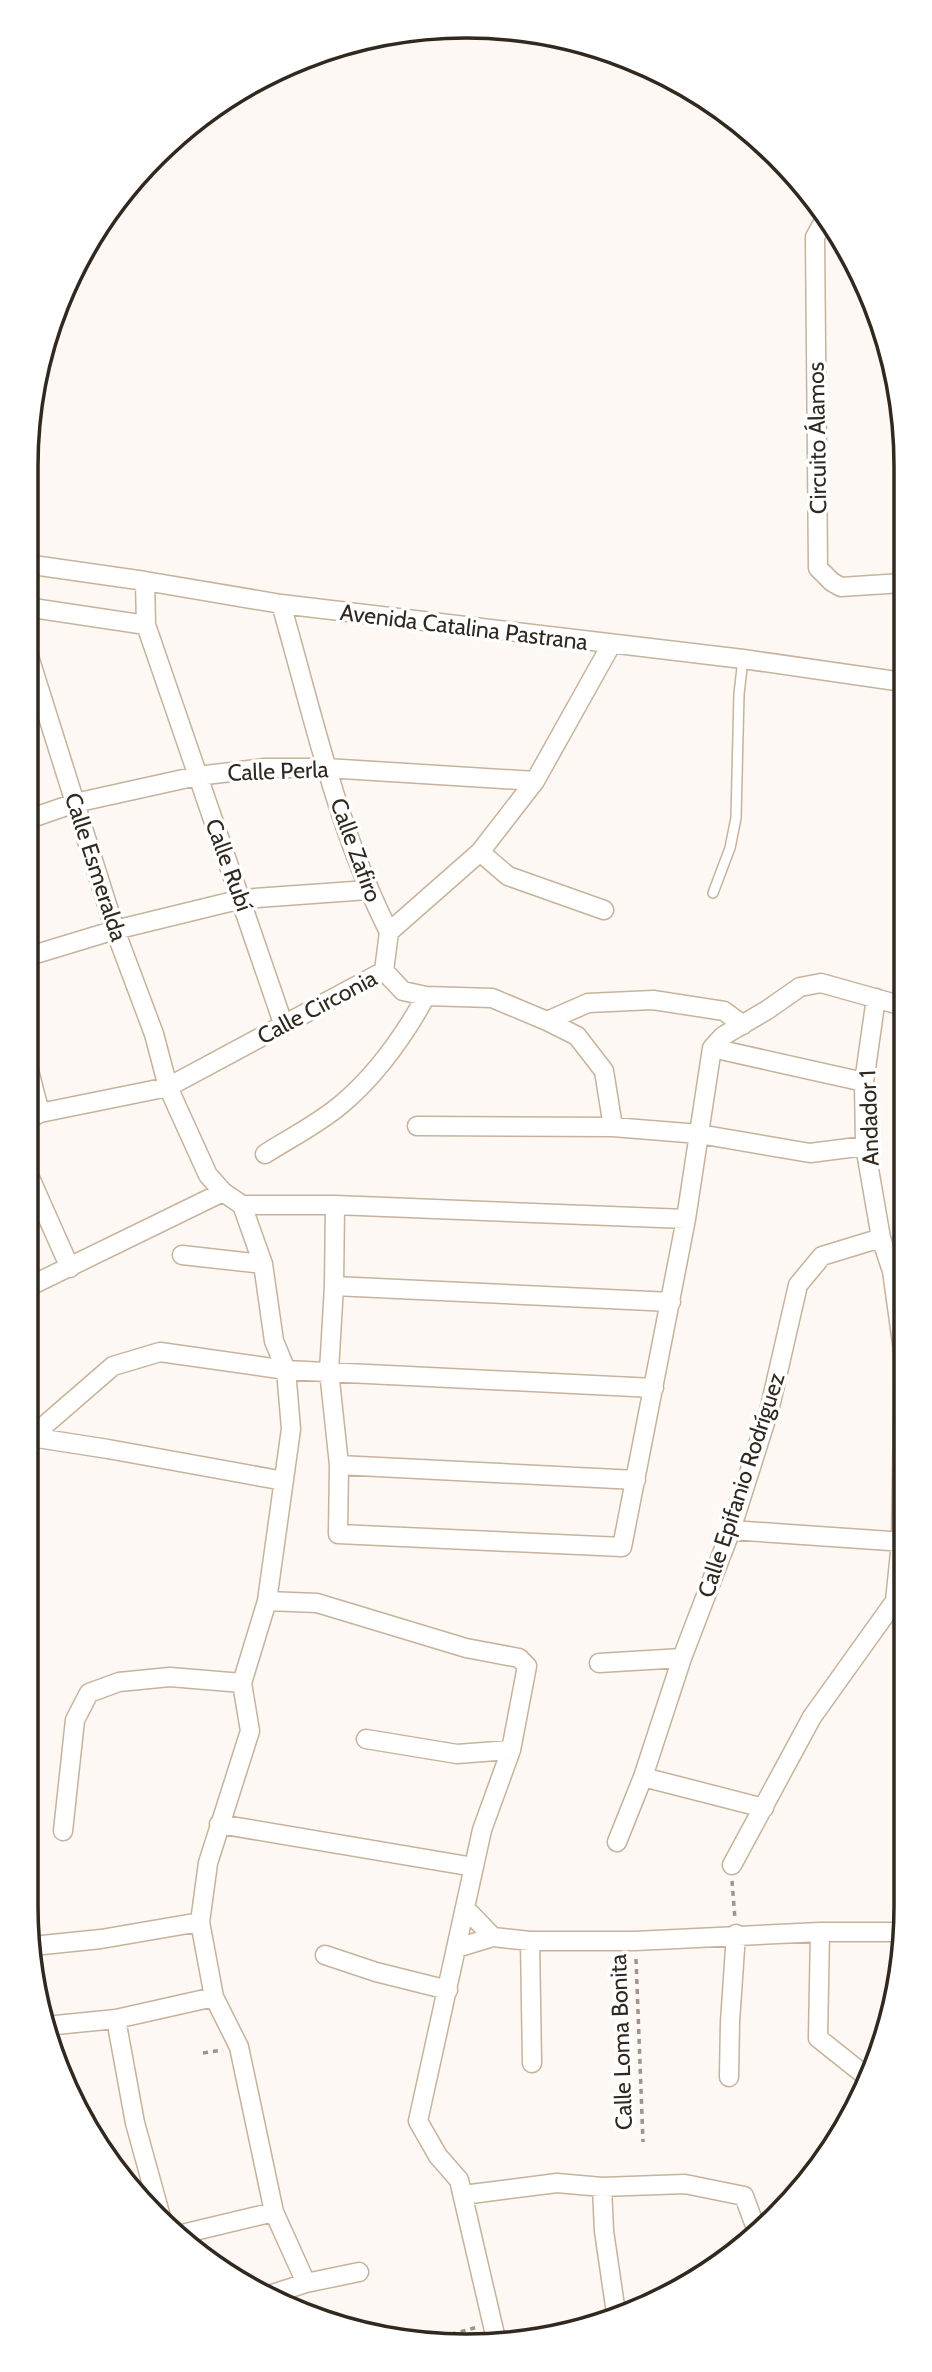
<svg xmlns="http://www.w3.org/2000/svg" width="932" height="2372" viewBox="0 0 932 2372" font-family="Cabin,sans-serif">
	<rect width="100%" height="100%" fill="#fdf8f3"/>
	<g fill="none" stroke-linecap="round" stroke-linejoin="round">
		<defs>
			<path id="service" d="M713,893l17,-45 6,-30 3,-124 4,-35"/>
			<path id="minor" d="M825,219l-10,18 3,331 14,14 9,5 61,-4
				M26,564l119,17 136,23 462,55 160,23
				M281,604c32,111 56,225 108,328
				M26,607l120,18 -1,-44
				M146,625l138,401
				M26,647l89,283 39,104 14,53 40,88 15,17 19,13 21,59 11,77 12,29 5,59 -24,172 -25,82 8,48 -42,132 -8,59 14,75 25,50 35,165 32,71
				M26,820l49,-17 122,-27 68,-8h61l209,13
				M480,852l28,24 96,34
				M26,957l89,-27 127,-31 126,-9
				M384,971l19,20 23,5 66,2 55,23 30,15 27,35 9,56
				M547,1021l41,-18 65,-3 71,11 19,14
				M712,1048l152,34
				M26,1059l14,54
				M26,1121l14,-8 128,-26 216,-116 5,-39 91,-80 55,-71 76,-136
				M417,1126l196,1 86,7 111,19 55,-7
				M265,1154c25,-16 55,-31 78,-51 35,-30 61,-67 83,-107
				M26,1169l44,99
				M242,1205h93l351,14
				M335,1205l-1,81 -5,85 10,94 -1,69 284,13 64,-328 26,-171 11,-12 44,-26 33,-23 21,-4 82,23
				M182,1255l81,9
				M334,1286l337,16
				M26,1288l197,-96
				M31,1437l77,12 176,32
				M26,1445l5,-8 82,-71 47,-14 126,18 368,18
				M339,1465l297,15
				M731,1530l174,12
				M267,1601l50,2 149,45 53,10 8,8 -16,84 -29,80 -64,291 20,35 21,24 37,159
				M599,1663l83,-5
				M366,1739l91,15 54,-4
				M643,1777l121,31
				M219,1824l255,43
				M63,1831l12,-111 14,-27 30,-11 51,-5 72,6
				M617,1842l26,-65 39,-119 49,-128 39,-123 28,-122 24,-29 59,-18
				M732,1865l80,-148 83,-116 6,-58 3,-186 -12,-86 -11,-33 -16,-92 -1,-64 12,-84
				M465,1908l28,29
				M530,1941l2,122
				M33,1946l68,-7 99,-17
				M457,1948l36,-11 37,4h105l185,-9
				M325,1955l51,17 72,18
				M116,2019l19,104 26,94
				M46,2026l70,-7 98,-22
				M729,2077l1,-55 6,-88
				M867,2077l-49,-39 2,-106h81
				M602,2187l2,44 12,82
				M463,2195l94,-12 45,4 83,-3 59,12 11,30
				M182,2234l92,-22
				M269,2295l37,-12 53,-11"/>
		</defs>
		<use href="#service" stroke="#c7b29c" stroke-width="12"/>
		<use href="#minor" stroke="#c7b29c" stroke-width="21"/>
		<path stroke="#9b958e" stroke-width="3.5" stroke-dasharray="5 5" stroke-linecap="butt" d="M732,1881l3,38
			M636,1959l7,183
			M203,2053l20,-3
			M422,2342l56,-15"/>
		<use href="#service" stroke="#fff" stroke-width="9"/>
		<use href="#minor" stroke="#fff" stroke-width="18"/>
	</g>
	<g text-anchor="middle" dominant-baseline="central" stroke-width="7" stroke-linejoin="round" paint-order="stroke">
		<g font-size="23" fill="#312920" stroke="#fff">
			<text transform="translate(817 438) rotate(-91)">Circuito Álamos</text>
			<text transform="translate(464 627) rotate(7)">Avenida Catalina Pastrana</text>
			<text transform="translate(278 771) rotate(-2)">Calle Perla</text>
			<text transform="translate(356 850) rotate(70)">Calle Zafiro</text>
			<text transform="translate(229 865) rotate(70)">Calle Rubí</text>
			<text transform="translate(96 867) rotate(72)">Calle Esmeralda</text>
			<text transform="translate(317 1007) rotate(-28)">Calle Circonia</text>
			<text transform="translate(869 1118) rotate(-92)">Andador 1</text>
			<text transform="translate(741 1485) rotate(-72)">Calle Epifanio Rodríguez</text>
			<text transform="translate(621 2042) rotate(-92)">Calle Loma Bonita</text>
		</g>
	</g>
	<path d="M0 0H932V2372H0ZM466 38H466A428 428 0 0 1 894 466V1906A428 428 0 0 1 466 2334H466A428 428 0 0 1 38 1906V466A428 428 0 0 1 466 38Z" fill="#fff" fill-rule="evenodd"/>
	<path fill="none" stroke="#312920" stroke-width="3.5" d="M466 38H466A428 428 0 0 1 894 466V1906A428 428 0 0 1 466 2334H466A428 428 0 0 1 38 1906V466A428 428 0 0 1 466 38Z"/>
</svg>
